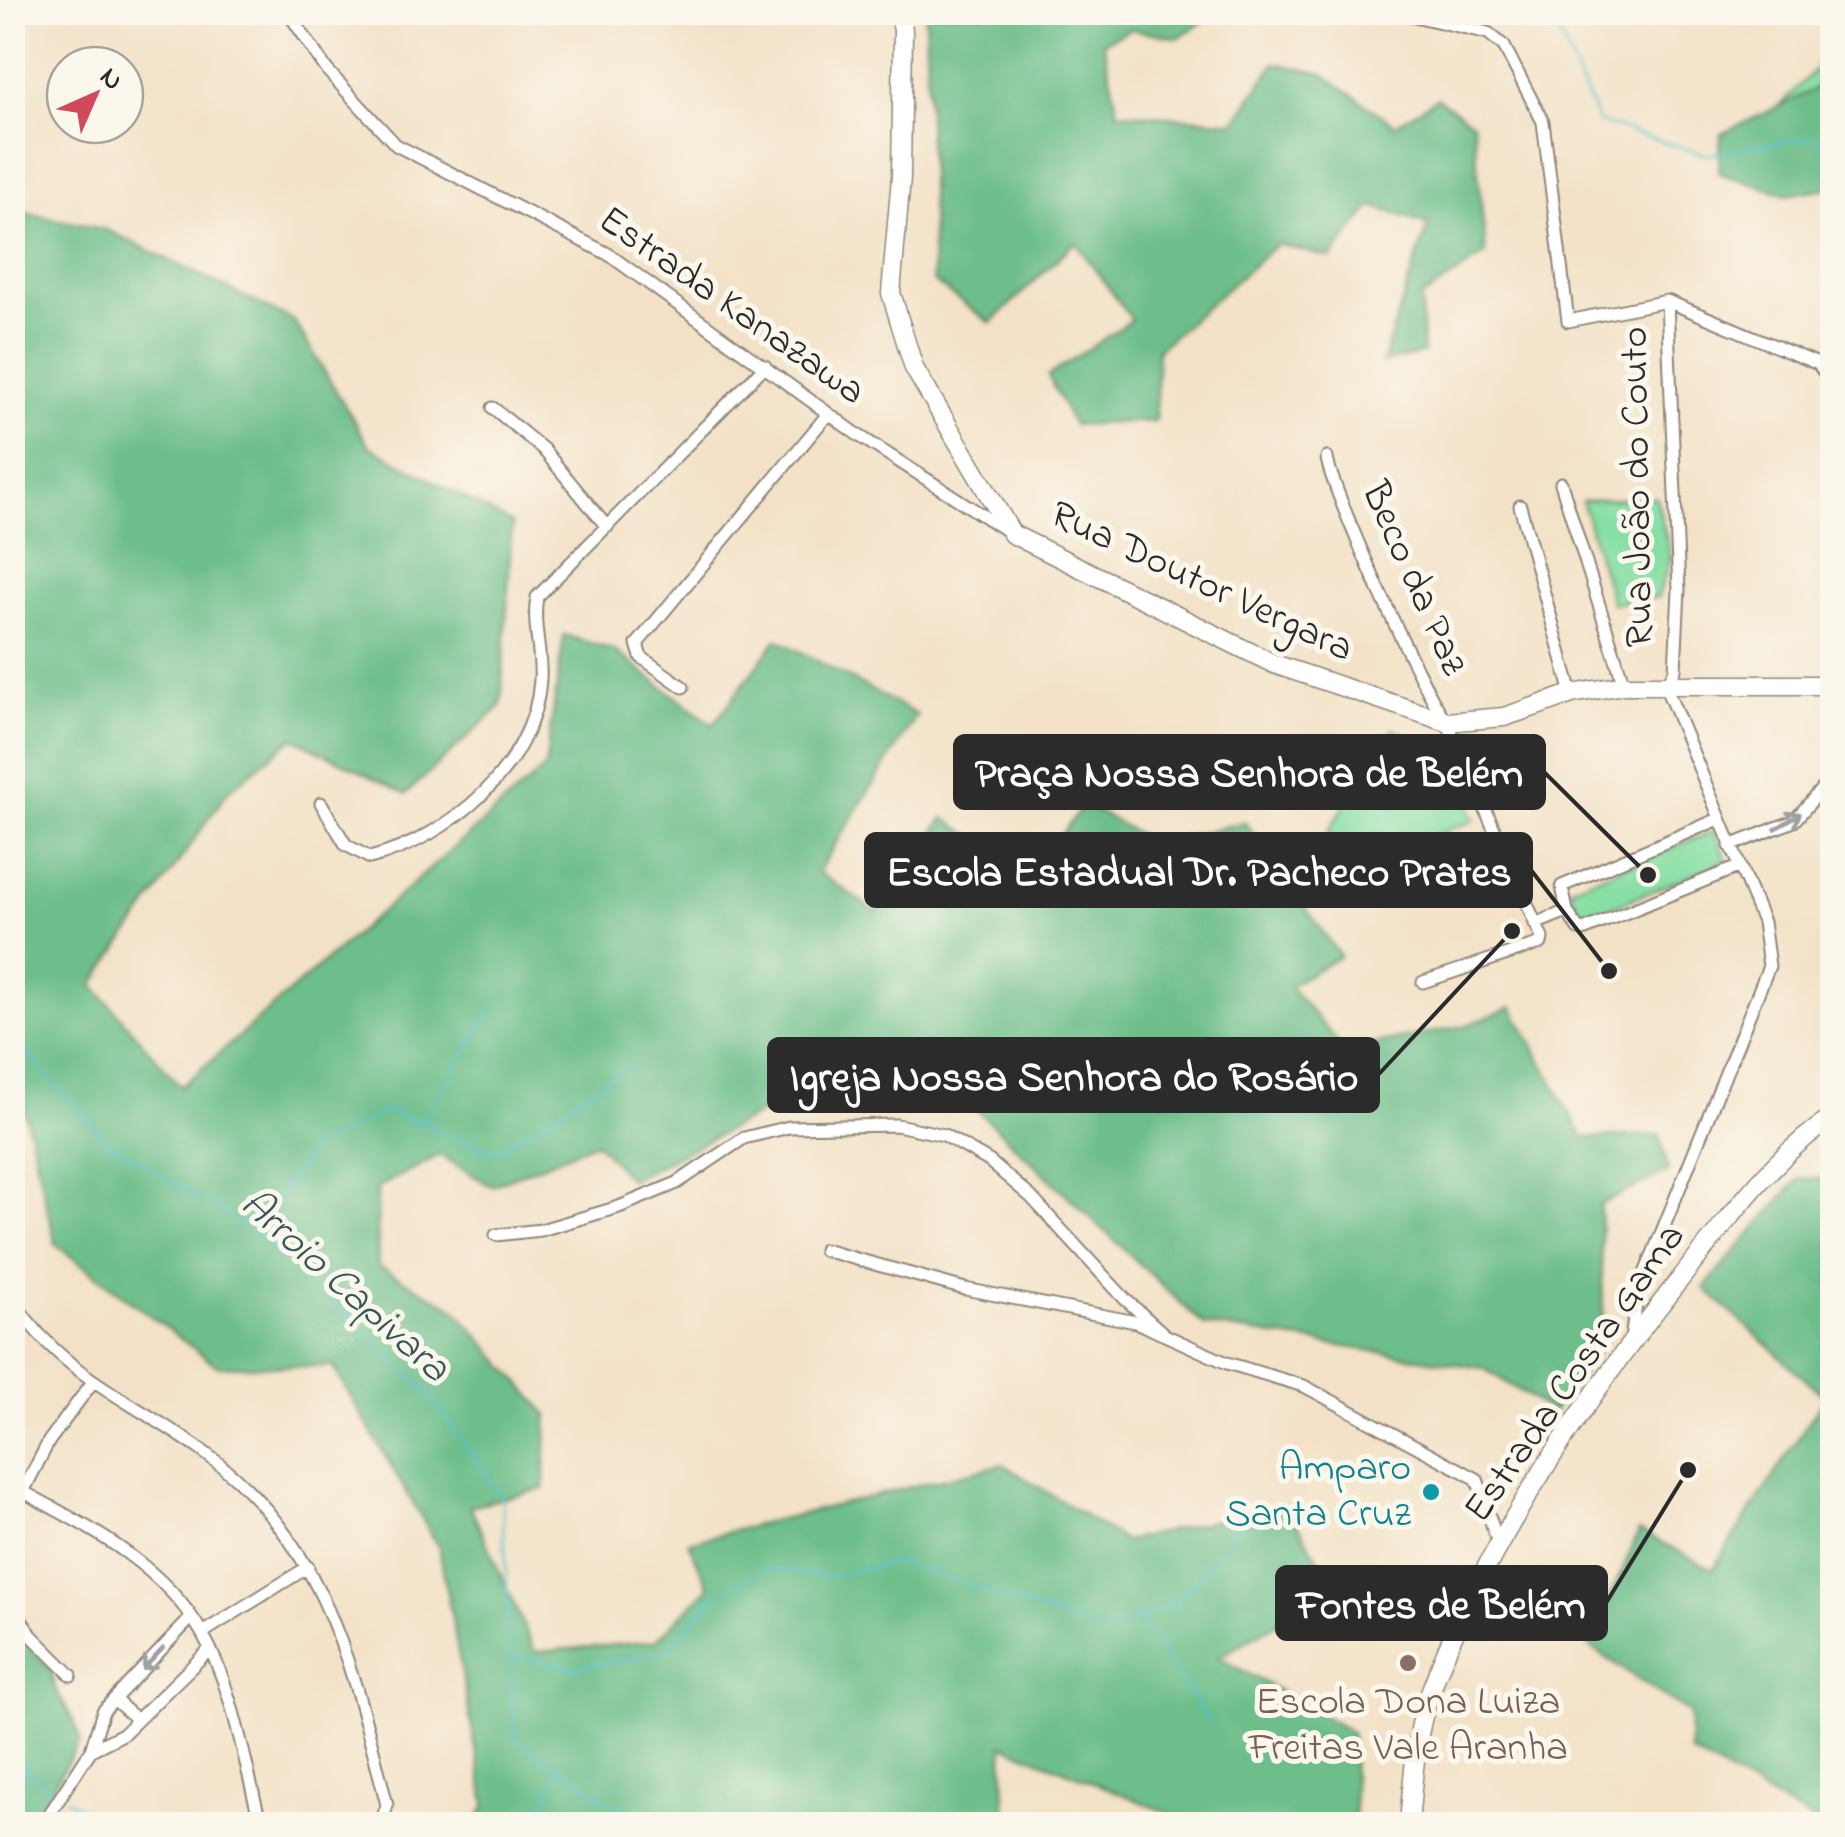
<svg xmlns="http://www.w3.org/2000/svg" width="1845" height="1837" viewBox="0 0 1845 1837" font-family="'Indie Flower',sans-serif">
	<rect width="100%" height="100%" fill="#fbf7ec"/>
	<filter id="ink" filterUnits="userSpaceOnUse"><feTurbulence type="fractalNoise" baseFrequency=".01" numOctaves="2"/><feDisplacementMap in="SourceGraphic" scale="20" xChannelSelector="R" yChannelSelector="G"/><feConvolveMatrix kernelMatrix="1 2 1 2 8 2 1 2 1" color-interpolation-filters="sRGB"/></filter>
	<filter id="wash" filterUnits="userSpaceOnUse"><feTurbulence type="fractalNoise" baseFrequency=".0048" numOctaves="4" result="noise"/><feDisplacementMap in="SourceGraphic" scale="40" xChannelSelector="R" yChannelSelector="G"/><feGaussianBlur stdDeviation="2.25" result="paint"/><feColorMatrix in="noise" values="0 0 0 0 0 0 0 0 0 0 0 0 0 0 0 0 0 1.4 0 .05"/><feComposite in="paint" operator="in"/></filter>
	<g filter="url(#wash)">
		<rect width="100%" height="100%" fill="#f3e2c7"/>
		<path fill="#87dfa4" stroke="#598568" stroke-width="2.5" d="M1832,52v29l-58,31z
			M1656,497l15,60 -13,40 -46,6 -30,-102z
			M1393,728l56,28 26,64 -133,50 -14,-38z
			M1714,831l13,30 -145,58 -12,-31z"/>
		<path fill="#6dbe8a" stroke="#4c745a" stroke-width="2.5" d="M925,13h291l-38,25 -47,-9 -28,13 15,70 117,10 40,-59 48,11 72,51 42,-27 36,25 13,131 -65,44 2,55 -41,10 46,-139 -56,-18 -41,52 -54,-14 -119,105 -3,72 -82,4 -25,-49 84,-56 -57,-78 -84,81 -58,-42z
			M1832,81v106l-45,8 -68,-22 2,-39z
			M13,210l94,20 187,91 75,125 143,78 -11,182 -95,88 -113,-56 -65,53 -135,194 88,102 364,-319 19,-133 51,16 98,74 64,-86 140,76 -99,157 58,40 68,-94 88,57 52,-71 72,40 89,-22 95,134 -51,30 56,64 120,-24 47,-19 71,131 77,-3 8,36 -68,34 4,138 -51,69 -70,-44 -279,-43 -229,-217 -153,-26 -192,98 -34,-38 -105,44 -51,-31 -63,33 1,78 76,42 94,107 -4,74 -74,17 65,146 121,-11 53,-54 -21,-45 315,-78 121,77 161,-36 52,83 -118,69 132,75 4,92h-160l-192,-79 3,79h-531l11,-19 -47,-257 -106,-182h-116l-161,-121 -32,-135 -11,-7 -1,-408 8,-2 -8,-25z
			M1799,1178l33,1v639l-13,6 -129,-72v-38l-101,-68 50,-115 74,38 112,-172 -121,-109z
			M12,1627l39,42c1,30 25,43 29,72l-49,83 -18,-23z"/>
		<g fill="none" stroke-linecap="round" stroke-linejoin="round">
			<path stroke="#53c1cb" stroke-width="2.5" d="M1156,12h7
				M1535,12l22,17 41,93 109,33 90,-16h35
				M12,1036l93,104 148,90 171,158 78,108 13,242 129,86
				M422,1122l70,-113
				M253,1230l59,-81 75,-39 108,42 136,-88
				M1138,1618l72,104
				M513,1657l60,11 90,-15 51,-55 52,-30 62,9 72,-16 203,71 72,-28 68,-81
				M12,1748l18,27 28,18
				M65,1798l40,26
				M535,1824l23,-53"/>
		</g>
	</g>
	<g filter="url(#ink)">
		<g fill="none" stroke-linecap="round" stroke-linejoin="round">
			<defs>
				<path id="minor" d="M288,12l39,58 69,75 212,109 250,181 149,96
					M1397,12l91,21 16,13 39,76 25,199 99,-20 151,63 14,19
					M493,408l50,41 64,78
					M1327,458c4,32 98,239 120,264l95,216 -1,5 -118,39
					M1561,483l63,202
					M1520,506l52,188
					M683,687l-42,-30 -4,-13 191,-230
					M321,803l25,42 24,13c79,-20 165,-92 170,-178 2,-28 -8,-55 -3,-83l228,-231
					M1730,846l64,-25 38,-44
					M1567,911l-5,-25 157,-67
					M1535,924l32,-13 11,18 5,1 155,-63
					M496,1235l45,-5 78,-23 58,-24 67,-45 45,-11 108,-2 47,10 45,26 42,36 94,102 39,35
					M824,1250l141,39 171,33 91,41 77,23 173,93 21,64
					M12,1299c50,77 118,100 189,151 124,88 151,217 186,355l-6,19
					M1631,1339l7,-48 131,-325 -6,-44 -97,-234 9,-18 4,-80 -12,-289
					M22,1491c68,37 140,73 180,142 32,56 42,130 59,191
					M12,1513l37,-72 43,-58
					M12,1607l20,29 39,39
					M202,1633l106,-66
					M114,1699l23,21
					M91,1750l32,-16 86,-84
					M43,1824l48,-74 12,-39 88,-93"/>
				<path id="secondary" d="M899,12l4,18 -2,147 -10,116 23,75 98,166 262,130 173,58 57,-5 68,-23 52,-9h208
					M1409,1824c4,-45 6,-91 22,-134 56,-153 168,-311 270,-437 38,-48 79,-102 131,-135"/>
			</defs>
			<use href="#minor" stroke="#8f8679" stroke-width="15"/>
			<use href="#secondary" stroke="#8f8679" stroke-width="21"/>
			<use href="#minor" stroke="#fff" stroke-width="11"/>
			<use href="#secondary" stroke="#fff" stroke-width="18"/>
		</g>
		<defs><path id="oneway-shaft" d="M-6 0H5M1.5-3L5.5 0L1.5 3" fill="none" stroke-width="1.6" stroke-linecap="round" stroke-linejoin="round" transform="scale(2.5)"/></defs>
		<g stroke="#a0a0a0">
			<use href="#oneway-shaft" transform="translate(1788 821) rotate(-32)"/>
			<use href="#oneway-shaft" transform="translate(153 1659) rotate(133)"/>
		</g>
	</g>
	<circle fill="#0f9aa8" stroke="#fbf7ec" stroke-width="4" cx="1431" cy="1492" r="10"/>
	<circle fill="#8d6e63" stroke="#fbf7ec" stroke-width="4" cx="1408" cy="1663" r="10"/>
	<g text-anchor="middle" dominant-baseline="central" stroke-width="10" stroke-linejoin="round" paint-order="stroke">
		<g font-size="40" fill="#2b2b2b" stroke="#fbf7ec">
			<text transform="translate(731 307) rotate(35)">Estrada Kanazawa</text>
			<text transform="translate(1639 487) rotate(-91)">Rua João do Couto</text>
			<text transform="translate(1413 579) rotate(66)">Beco da Paz</text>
			<text transform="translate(1201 583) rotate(25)">Rua Doutor Vergara</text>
			<text transform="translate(1576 1374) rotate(-55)">Estrada Costa Gama</text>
		</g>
		<g font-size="40" fill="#0d838f" stroke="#fbf7ec" text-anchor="end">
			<text x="1411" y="1469">Amparo<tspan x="1411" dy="46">Santa Cruz</tspan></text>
		</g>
		<g font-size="40" fill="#785e54" stroke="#fbf7ec">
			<text x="1408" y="1703">Escola Dona Luiza<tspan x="1408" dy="46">Freitas Vale Aranha</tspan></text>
		</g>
		<g font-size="42" font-style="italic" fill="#37585b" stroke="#fbf7ec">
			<text transform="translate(344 1287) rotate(42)">Arroio Capivara</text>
		</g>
	</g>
	<path fill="none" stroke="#2b2b2b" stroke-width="4" d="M1648 875L1544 772M1609 971L1531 870M1512 931L1378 1075M1688 1470L1606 1603"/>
	<g fill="#2b2b2b" stroke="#fbf7ec" stroke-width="4">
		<circle cx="1648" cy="875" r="10"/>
		<circle cx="1609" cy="971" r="10"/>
		<circle cx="1512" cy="931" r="10"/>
		<circle cx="1688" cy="1470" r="10"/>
	</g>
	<g fill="#2b2b2b" stroke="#2b2b2b" stroke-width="4">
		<rect x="955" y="736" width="589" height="72" rx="10"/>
		<rect x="866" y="834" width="665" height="72" rx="10"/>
		<rect x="769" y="1039" width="609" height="72" rx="10"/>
		<rect x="1277" y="1567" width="329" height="72" rx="10"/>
	</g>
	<g font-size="42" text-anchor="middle" font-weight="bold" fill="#fff">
		<text x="1249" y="786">Praça Nossa Senhora de Belém</text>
		<text x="1199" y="885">Escola Estadual Dr. Pacheco Prates</text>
		<text x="1074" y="1090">Igreja Nossa Senhora do Rosário</text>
		<text x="1441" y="1618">Fontes de Belém</text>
	</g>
	<rect width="1845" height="1837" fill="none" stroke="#fbf7ec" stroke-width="50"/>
	<g transform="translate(95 95) rotate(45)"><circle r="48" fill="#fbf7ec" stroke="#a8a59f" stroke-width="2.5"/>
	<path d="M0-8L18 38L0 25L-18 38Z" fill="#d1495b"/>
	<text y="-15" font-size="28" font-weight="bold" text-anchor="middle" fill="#2b2b2b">N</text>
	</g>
</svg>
